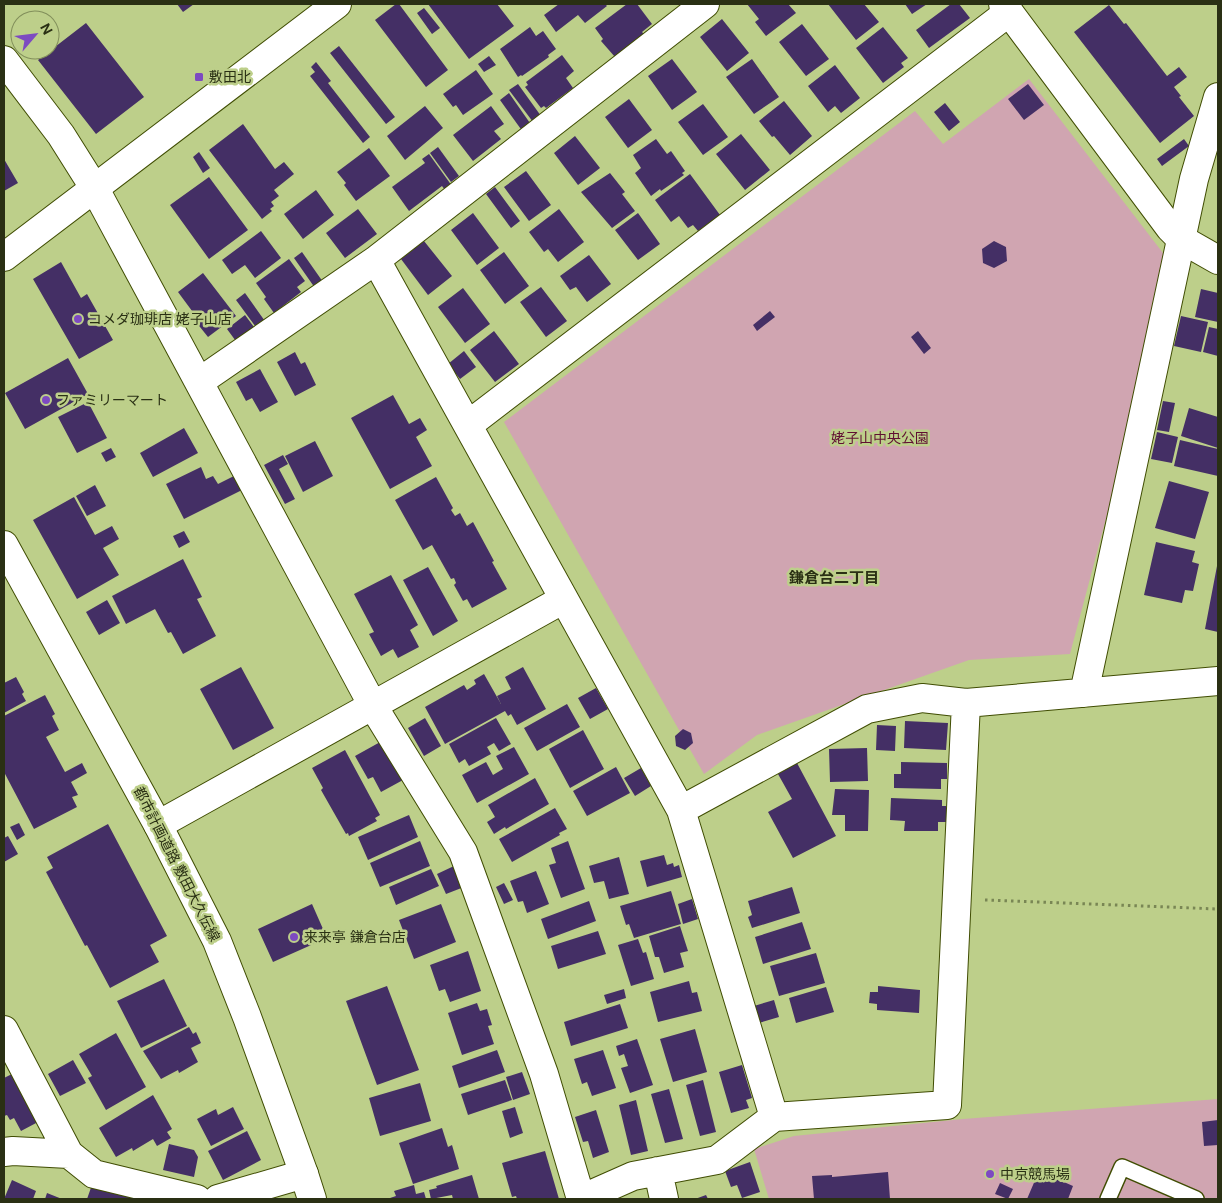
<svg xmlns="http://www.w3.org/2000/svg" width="1222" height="1203" viewBox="0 0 1222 1203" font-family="'DM Sans','Noto Sans JP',sans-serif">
	<rect width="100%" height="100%" fill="#bdcf8a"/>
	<path fill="#d0a5b1" d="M1029,79l144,187 -103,388 -101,6 -212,75 -53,39 -200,-352 411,-311 28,33z
		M1218,1099v100h-449l-15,-50 40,-13 169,-17z"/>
	<path fill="#442f65" d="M177,4h17l-11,8z
		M396,4h3l49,66 -22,17 -51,-67z
		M428,4h69l17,22 -45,33z
		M559,4h46l2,2 -22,17 -7,-8 -22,17 -12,-17z
		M627,4h10l15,20 -10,8 3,3 -30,22 -14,-16 2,-2 -8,-11z
		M747,4h41l8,9 -30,23 -11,-14 4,-3z
		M828,4h36l15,18 -23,18z
		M905,4h22l-15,10z
		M951,4h8l11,14 -41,30 -13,-18z
		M1109,5l15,19 2,-1 41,53 12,-9 8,10 -13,10 7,9 -2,1 15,19 -34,27 -86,-111z
		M424,8l16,20 -8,6 -15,-21z
		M722,19l27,34 -22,18 -27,-34z
		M86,23l58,74 -48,37 -58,-74z
		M802,24l27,35 -23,17 -27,-34z
		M530,27l6,9 7,-5 13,18 -8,6 1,2 -27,19 -1,-1 -3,2 -18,-28z
		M883,27l25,31 -7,5 3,4 -21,16 -27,-35z
		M339,46l56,71 -9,7 -56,-71z
		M562,55l12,16 -8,7 7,10 -27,20 -2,-2 -3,2 -16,-21 3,-2 -2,-3z
		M489,56l7,9 -12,7 -6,-8z
		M672,59l25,33 -25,18 -24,-34z
		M752,59l27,38 -25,17 -28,-37z
		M316,62l15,19 -3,2 42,54 -7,6 -53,-67 5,-4 -4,-5z
		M835,65l25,33 -19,15 -6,-7 -7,6 -20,-26z
		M476,70l17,24 -30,21 -7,-10 -3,2 -10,-13z
		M518,84l23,32 -8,6 -24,-32z
		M1028,84l16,21 -20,15 -16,-21z
		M509,93l23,33 -9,6 -23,-32z
		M629,99l23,31 -24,18 -23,-31z
		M784,101l28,35 -22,19 -16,-19 -2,1 -13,-16z
		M945,103l15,19 -11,9 -15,-19z
		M703,104l25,33 -25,18 -25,-33z
		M425,106l18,22 -38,32 -18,-24z
		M491,106l13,18 -10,7 7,8 -28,22 -20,-26z
		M243,124l32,45 9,-7 10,12 -20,16 5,6 -8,6 3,4 -4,3 2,2 -10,8 -53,-69z
		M741,134l29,36 -25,20 -29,-36z
		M575,136l25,32 -22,17 -24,-32z
		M656,139l11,15 4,-3 14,20 -3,2 2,2 -23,16 -1,-2 -9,7 -16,-23 6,-5 -8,-13z
		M1184,139l5,7 -27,20 -5,-7z
		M438,147l21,29 -8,6 -21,-29z
		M369,148l21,28 -34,25 -12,-16 2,-2 -9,-11z
		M199,152l11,16 -7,5 -10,-16z
		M429,154l23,32 -7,4 -3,-4 -33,25 -17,-24 33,-24 -3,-4z
		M4,159l14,24 -14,8z
		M526,171l25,34 -22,16 -25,-34z
		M610,173l15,19 -3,2 13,17 -23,17 -31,-36z
		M690,174l30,41 -22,16 -5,-6 -5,3 -9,-12 -8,6 -16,-22z
		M209,177l39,53 -39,29 -39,-54z
		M495,187l25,34 -9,7 -25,-34z
		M316,190l18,25 -31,24 -19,-25z
		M358,209l19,25 -32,24 -19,-25z
		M559,209l25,33 -26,20 -10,-13 -4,3 -15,-20z
		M473,213l26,35 -22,17 -26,-35z
		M638,213l22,31 -22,16 -23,-30z
		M261,231l20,27 -26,20 -10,-13 -13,9 -10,-14z
		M424,241l28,35 -24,19 -27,-36z
		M994,241l12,6 1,14 -13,7 -11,-5 -1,-14z
		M302,252l21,30 -8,6 -21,-30z
		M504,252l25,34 -24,18 -25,-34z
		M589,255l22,29 -24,18 -11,-15 -6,3 -10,-14z
		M289,259l16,22 -8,6 4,5 -27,21 -10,-14 2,-2 -10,-14z
		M61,262l20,36 6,-4 26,46 -34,19 -46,-80z
		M203,273l33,43 -28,21 -16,-20 3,-2 -17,-23z
		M541,287l26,34 -21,16 -26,-35z
		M463,288l27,36 -25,19 -27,-36z
		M1201,289l17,4v29l-23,-5z
		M245,293l22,31 -9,6 -22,-30z
		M770,311l5,6 -18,14 -4,-6z
		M245,315l12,16 -19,13 -11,-15z
		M1181,316l27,6 -7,30 -27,-6z
		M1209,327l9,2v27l-15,-4z
		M494,331l25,33 -24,18 -25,-32z
		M918,331l13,17 -7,6 -13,-17z
		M464,351l12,16 -16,12 -12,-15z
		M295,352l6,12 4,-2 11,23 -21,11 -18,-34z
		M68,358l20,36 -63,35 -20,-36z
		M260,369l18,33 -18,10 -8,-14 -6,3 -10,-19z
		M393,395l16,29 11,-6 7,12 -11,7 16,29 -42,23 -39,-71z
		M1163,401l12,2 -6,29 -12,-2z
		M88,402l19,36 -30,15 -19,-36z
		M1189,408l29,9v31l-37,-12z
		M184,428l14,25 -45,24 -13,-24z
		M1157,432l21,5 -6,26 -21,-4z
		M1180,440l38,9v27l-44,-10z
		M315,441l18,35 -30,16 -18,-36z
		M111,448l5,9 -10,5 -5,-9z
		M283,455l5,9 -9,5 16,30 -10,5 -21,-39z
		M201,467l5,12 7,-3 5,8 16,-8 8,14 -58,29 -18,-35z
		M436,477l17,31 -2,2 4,6 5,-3 7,13 6,-4 21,39 -2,1 15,27 -35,19 -5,-9 -4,2 -9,-16 2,-2 -2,-5 -3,1 -19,-34 -9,5 -28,-50z
		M1169,481l40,11 -14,47 -40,-11z
		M95,485l11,21 -19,10 -11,-20z
		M74,497l21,38 17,-9 7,13 -16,9 16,27 -42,24 -44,-79z
		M184,531l6,11 -11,6 -6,-12z
		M1156,542l39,9 -3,11 7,2 -6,27 -8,-1 -3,13 -38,-8z
		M183,559l19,38 -5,2 19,37 -33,18 -12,-22 -3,1 -13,-24 -29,15 -14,-28z
		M1217,566h1v66l-13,-3z
		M428,567l30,54 -25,15 -30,-56z
		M391,575l27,50 -8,5 9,17 -21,11 -5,-9 -12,7 -12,-22 5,-2 -20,-38z
		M107,600l13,23 -21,12 -13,-23z
		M241,667l33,61 -41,22 -33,-61z
		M523,667l23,42 -29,16 -6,-11 -3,2 -3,-5 -60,33 -20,-37 39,-22 3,5 9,-6 -2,-4 10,-6 17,30 -4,-8 14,-7 -6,-12z
		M16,677l8,15 -2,2 4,7 -22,12v-30z
		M596,688l12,21 -18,10 -12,-21z
		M45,695l10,19 -3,2 7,14 -13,7 19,35 17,-9 5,10 -16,9 7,13 -6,2 5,10 -43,22 -30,-57v-56z
		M567,704l13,23 -43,24 -13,-23z
		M425,718l16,28 -17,10 -16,-28z
		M496,718l15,26 -12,7 -5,-8 -7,4 4,7 -22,12 -4,-7 -6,4 -10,-19z
		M905,721l43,2 -2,27 -42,-2z
		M877,725l19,1 -1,25 -19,-1z
		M683,729l8,4 2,10 -8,7 -9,-4 -1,-10z
		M583,730l21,39 -34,19 -21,-39z
		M382,741l21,39 -22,12 -8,-15 -5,2 -13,-23z
		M514,747l15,27 -52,29 -15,-28 24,-13 7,13 10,-6 -7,-13z
		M867,748l1,33 -38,1 -1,-33z
		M345,750l35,65 -5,3 2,3 -28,15 -1,-3 -2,1 -25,-44 2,-2 -11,-20z
		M901,762l46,1v16h-6v10l-47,-1v-14h7z
		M797,763l39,73 -43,22 -25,-46 24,-13 -14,-25z
		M616,767l14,26 -43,23 -14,-25z
		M641,768l10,18 -16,10 -11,-18z
		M535,778l14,26 -43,25 -1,-2 -11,7 -7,-12 8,-5 -7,-12z
		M835,789l34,1 -1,41h-23v-16h-13z
		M891,798l51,2v6h4v16h-8v9h-34l1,-10 -15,-1z
		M555,808l12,21 -8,4 1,2 -48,27 -13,-23z
		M409,815l9,22 -50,23 -10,-23z
		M19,823l6,12 -8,5 -7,-13z
		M108,824l59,112 -17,9 9,17 -49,26 -23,-43 -2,1 -39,-74 7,-4 -6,-11z
		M8,836l10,18 -14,8v-24z
		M420,841l10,25 -50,21 -10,-24z
		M568,841l17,48 -24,9 -12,-33 7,-2 -5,-15z
		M664,855l3,10 6,-2 1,4 5,-2 3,12 -35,10 -7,-26z
		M619,857l10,37 -20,5 -5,-18 -10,2 -5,-17z
		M454,866l10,21 -18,7 -9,-20z
		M431,869l8,17 -43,19 -7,-18z
		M536,871l13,33 -22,9 -4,-12 -5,1 -8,-21z
		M504,883l9,17 -9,4 -8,-17z
		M792,887l8,26 -48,15 -4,-11 4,-2 -4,-14z
		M671,891l10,33 -47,14 -5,-14 -3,1 -6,-19z
		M692,899l6,20 -15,5 -5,-20z
		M589,901l7,20 -48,18 -7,-20z
		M312,904l15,34 -54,24 -15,-33z
		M441,904l15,38 -42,17 -15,-39z
		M802,922l9,27 -48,15 -8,-27z
		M680,926l8,25 -8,2 4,14 -20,6 -5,-16h-4l-6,-21z
		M598,931l8,23 -48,15 -7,-23z
		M638,939l5,14 3,-1 8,27 -23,7 -13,-41z
		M468,951l13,40 -31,11 -5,-13 -6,2 -9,-26z
		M816,953l9,30 -46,13 -9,-30z
		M164,979l23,47 -46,22 -24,-47z
		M689,981l3,12 5,-1 5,19 -44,11 -8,-30z
		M387,986l32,84 -42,15 -31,-84z
		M878,986l42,4 -1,23 -42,-3v-6l-8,-1 1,-11h8z
		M826,987l8,25 -38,11 -7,-25z
		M624,989l2,9 -19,6 -3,-9z
		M774,1000l5,17 -20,6 -5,-17z
		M477,1003l3,8 7,-2 5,16 -4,1 6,18 -32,11 -14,-42z
		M620,1004l8,24 -57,18 -7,-24z
		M189,1027l4,7 3,-2 5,11 -10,5 7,14 -19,11 -1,-3 -17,9 -18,-28z
		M695,1029l12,43 -34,10 -13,-43z
		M116,1033l30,54 -40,23 -18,-32 4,-2 -13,-22z
		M637,1039l16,46 -23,8 -9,-25 7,-2 -4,-12 -5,2 -3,-10z
		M497,1050l8,22 -46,16 -7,-22z
		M603,1050l13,38 -24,8 -5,-14 -5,2 -8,-25z
		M73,1060l13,23 -26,13 -12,-22z
		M742,1065l10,33 -6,2 3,8 -18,5 -12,-41z
		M522,1072l8,22 -17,6 -7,-23z
		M12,1074l26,48 -17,9 -7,-13 -4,2 -3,-5 -3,1v-38z
		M505,1080l7,20 -44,15 -7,-21z
		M703,1080l13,52 -16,4 -14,-51z
		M420,1083l11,38 -51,15 -11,-38z
		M669,1089l14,50 -18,4 -14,-49z
		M153,1095l19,34 -5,3 4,6 -14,8 -4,-7 -20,12 -1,-3 -16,9 -17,-29z
		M636,1100l12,51 -17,4 -12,-50z
		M233,1107l11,22 -33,17 -14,-27 19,-10 2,6z
		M515,1107l8,26 -13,5 -8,-27z
		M596,1110l13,42 -16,6 -5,-17 -5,1 -8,-25z
		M1218,1120v25l-14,1 -2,-24z
		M442,1128l6,19 4,-2 7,24 -46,15 -14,-41z
		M247,1131l14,29 -38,20 -15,-29z
		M169,1144l25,6 4,7 -4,20 -31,-7z
		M545,1151l14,48h-42l-1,-3 -4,1 -10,-34z
		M750,1162l10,30 -18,6 -5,-13 -6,2 -6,-16z
		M1039,1171l34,15 -5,13h-41z
		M888,1172l2,27h-76l-2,-23 20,-1v2z
		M472,1175l7,24h-26l-1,-4 -21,4 -2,-9 8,-2 -1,-2z
		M12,1180l24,11 -3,8h-29z
		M93,1182l39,12 -2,5h-43z
		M1000,1183l13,6 -5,10 -13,-5z
		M414,1185l2,9 8,-2 2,7h-39l9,-3 -2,-5z
		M47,1193l15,6h-17z
		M706,1195l2,4h-13z"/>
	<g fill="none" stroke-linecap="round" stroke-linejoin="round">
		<defs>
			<path id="service" d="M1108,1199l14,-32 74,32"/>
			<path id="minor" d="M4,60l57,75 34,54 278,517 90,146 81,222 37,125
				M376,260l305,550 93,307
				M199,382l177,-122 329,-256
				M468,425l541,-413
				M1084,693l110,-514 24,-82
				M681,810l186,-101 55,-11 44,5 252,-22
				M158,825l406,-226
				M4,1030l65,124 25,20 103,25
				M4,1152l9,-1 56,3
				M658,1171l6,28
				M218,1199l86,-25
				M581,1199l52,-23 84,-16 57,-43 173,-12 19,-402"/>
			<path id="tertiary" d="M1003,4l167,224 11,11 37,21
				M4,257l333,-253
				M4,545l154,280 59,116 30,76 57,157 8,25"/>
		</defs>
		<use href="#service" stroke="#404d03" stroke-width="18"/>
		<use href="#minor" stroke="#404d03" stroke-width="30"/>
		<use href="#tertiary" stroke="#404d03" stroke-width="30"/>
		<path stroke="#798654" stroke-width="3" stroke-dasharray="2.5 4" stroke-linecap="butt" d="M985,900l233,9"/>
		<use href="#service" stroke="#fff" stroke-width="15"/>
		<use href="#minor" stroke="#fff" stroke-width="28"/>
		<use href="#tertiary" stroke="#fff" stroke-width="28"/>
	</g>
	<g fill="#7d4ac1" stroke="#bdcf8a" stroke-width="2">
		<rect x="194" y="72" width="10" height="10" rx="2.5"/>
		<circle cx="78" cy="319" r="5"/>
		<circle cx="46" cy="400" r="5"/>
		<circle cx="294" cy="937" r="5"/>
		<circle cx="990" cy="1174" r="5"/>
	</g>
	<g text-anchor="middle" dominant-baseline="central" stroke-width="5" stroke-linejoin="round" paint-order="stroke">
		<g font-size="14" fill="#2a3014" stroke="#bdcf8a" text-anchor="start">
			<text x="209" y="77">敷田北</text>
			<text x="88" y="319">コメダ珈琲店 姥子山店</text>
			<text x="56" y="400">ファミリーマート</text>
			<text x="304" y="937">来来亭 鎌倉台店</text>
			<text x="1000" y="1174">中京競馬場</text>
		</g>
		<g font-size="14" fill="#600f32" stroke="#bdcf8a">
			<text x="880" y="438">姥子山中央公園</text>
		</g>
		<g font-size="14" fill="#2a3014" stroke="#bdcf8a">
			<text transform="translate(177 864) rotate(63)">都市計画道路 敷田大久伝線</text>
		</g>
		<g font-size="15" font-weight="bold" fill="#2a3014" stroke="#bdcf8a">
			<text x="834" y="578">鎌倉台二丁目</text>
		</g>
	</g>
	<rect width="1222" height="1203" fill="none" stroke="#2a3014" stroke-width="10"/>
	<g transform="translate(35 35) rotate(62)"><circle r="24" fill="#bdcf8a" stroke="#828f5b"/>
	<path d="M0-4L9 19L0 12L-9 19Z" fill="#7d4ac1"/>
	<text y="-8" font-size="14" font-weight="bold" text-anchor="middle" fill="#2a3014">N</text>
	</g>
</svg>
